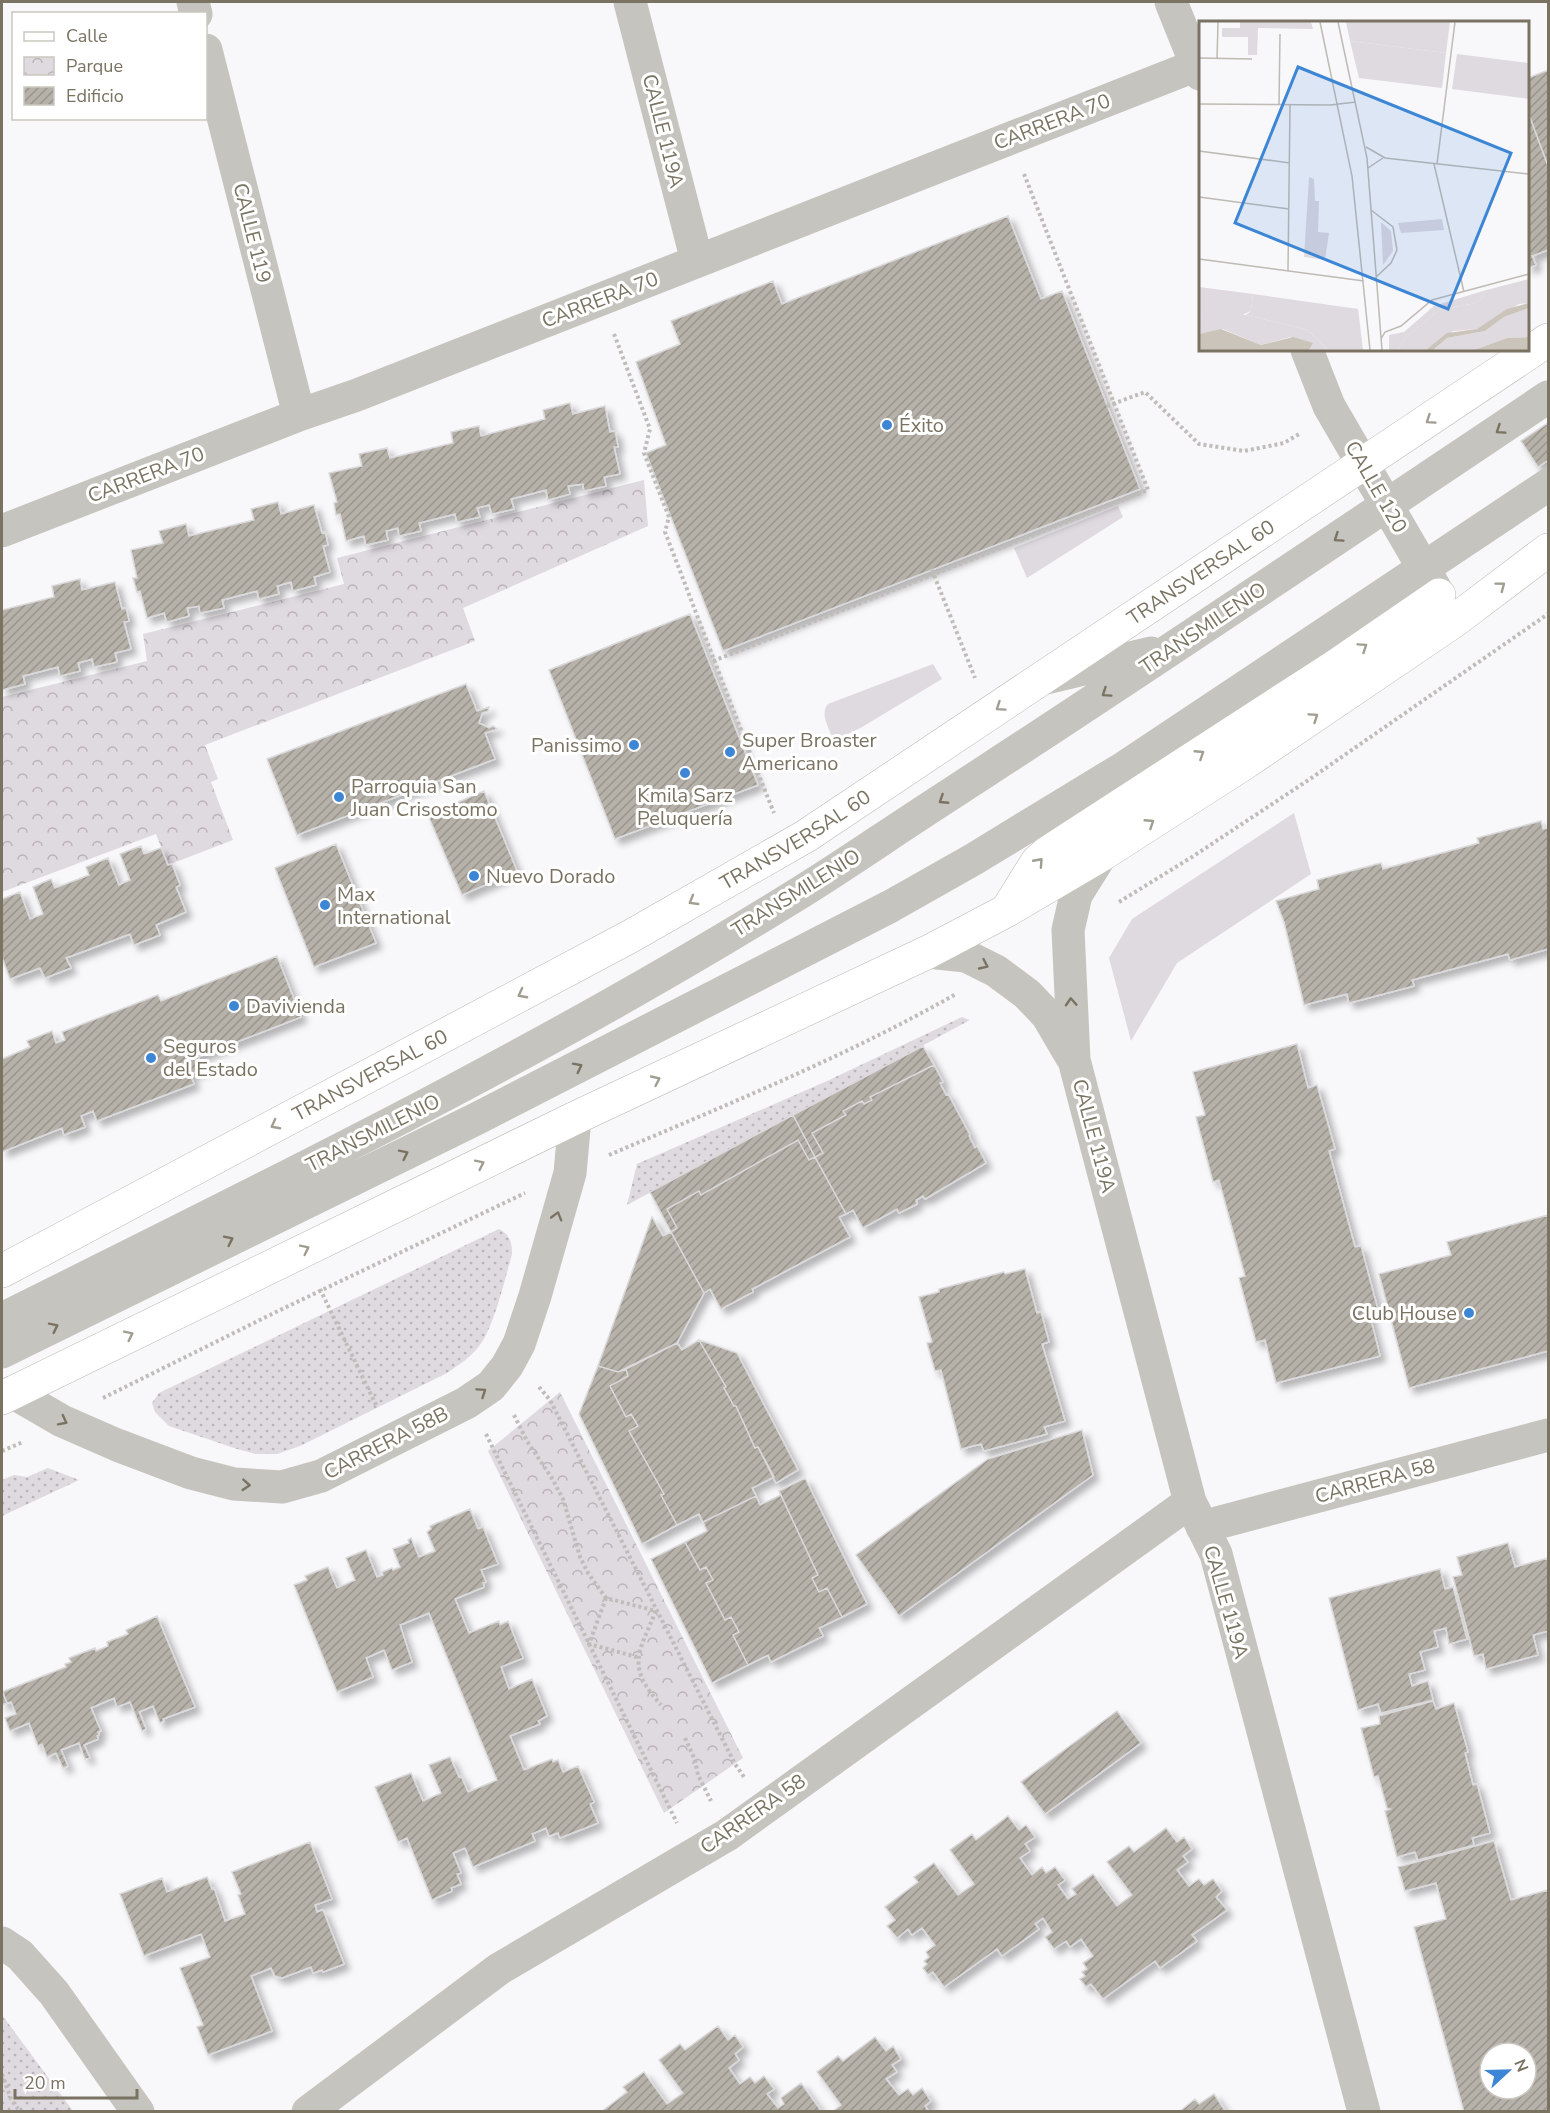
<svg xmlns="http://www.w3.org/2000/svg" width="1550" height="2113" viewBox="0 0 1550 2113" font-family="'Nunito Sans',sans-serif">
	<defs>
		<pattern id="grass-dots" width="8" height="8" patternUnits="userSpaceOnUse" patternTransform="scale(1.5)"><rect width="8" height="8" fill="#dfd9e0"/><path d="M2 2h.1M6 6h.1" fill="none" stroke="#bab4b9" stroke-width="1.8" stroke-linecap="round"/></pattern>
		<pattern id="park-crowns" width="20" height="18" patternUnits="userSpaceOnUse" patternTransform="scale(1.5)"><rect width="20" height="18" fill="#dfd9e0"/><path d="M2 6a3 3 0 1 1 6 0M12 15a3 3 0 1 1 6 0" fill="none" stroke="#bab4b9"/></pattern>
		<pattern id="building-hatch" width="6" height="6" patternUnits="userSpaceOnUse" patternTransform="scale(1.5)"><rect width="6" height="6" fill="#b6b1a9"/><path d="M-1 1l2-2M0 6l6-6M5 7l2-2" fill="none" stroke="#99948d"/></pattern>
		<filter id="shadow"><feDropShadow dx="5.5" dy="5.5" stdDeviation="3" flood-color="#0004"/></filter>
	</defs>
	<rect width="100%" height="100%" fill="#f8f7f9"/>
	<path fill="url(#grass-dots)" d="M962,1017l8,3 -343,185 10,-41 190,-83z
		M499,1229c11,6 13,13 13,25 -7,25 -17,68 -30,88 -9,14 -22,22 -35,31l-147,73 -23,8h-21l-19,-5 -68,-23 -14,-14 -3,-9 7,-10z
		M48,1468l31,12 -77,36v-36l12,-5 13,2z
		M2,2015l3,4 68,92h-71z"/>
	<path fill="url(#park-crowns)" d="M644,480l4,46 -185,82 12,33 -270,104 13,34 -7,3 22,58 -65,25 -12,-31 -154,58v-195l145,-36 -4,-27 201,-50 -7,-26z
		M560,1392l183,366 -79,55 -176,-362z"/>
	<path fill="#dfd9e0" d="M1118,506l5,11 -96,61 -13,-30z
		M933,664l9,15 -80,48 -28,14c-4,-11 -15,-27 -6,-37z
		M1294,813l17,61 -134,89 -46,78 -22,-83 23,-39z"/>
	<path fill="url(#building-hatch)" stroke="#dad9db" stroke-width="1.5" fill-rule="evenodd" filter="url(#shadow)" d="M1548,70v96l-20,-54v-34z
		M1528,112l20,54v84l-16,6 4,9 -8,3z
		M1008,216l33,83 21,-8 78,198 -417,162 -77,-198 20,-8 -30,-83 44,-18 -9,-23 102,-40 9,23z
		M570,403l3,11 32,-8 5,26 5,-1 3,16h-4l6,27 -16,3 2,9 -22,5 -1,-7 -15,2 2,8 -22,6 -2,-10 -35,9 3,10 -22,5 -3,-9 -12,3 3,9 -23,5 -2,-8 -36,9 2,8 -22,5 -1,-8 -12,3 2,9 -22,5 -2,-9 -18,5 -6,-27 -4,1 -2,-12 3,-1 -8,-29 33,-7 -3,-12 28,-6 3,10 63,-15 -2,-11 28,-6 2,10 64,-17 -2,-9z
		M1548,423v37l-10,7 -17,-26z
		M278,502l3,12 33,-9 8,28 3,-1 3,13 -5,1 7,26 -16,5 2,8 -23,6 -2,-9 -14,4 2,8 -20,5 -2,-8 -35,9 2,8 -24,5 -1,-7 -12,2 2,8 -22,6 -3,-9 -17,5 -7,-27 -3,1 -4,-14h4l-6,-28 32,-7 -4,-12 27,-7 3,12 65,-16 -3,-11z
		M80,579l2,11 33,-8 7,27 4,-1 3,13 -5,1 7,27 -16,4 2,9 -23,5 -2,-8 -14,4 2,8 -20,5 -2,-9 -35,9 2,8 -23,6v-80l52,-13 -2,-11z
		M690,614l68,171 -143,54 -66,-169z
		M466,684l11,27 12,-4 -1,4 -6,2 -3,10 10,5 4,-2 4,3 -12,4 10,26 -198,76 -30,-76z
		M484,791l33,80 -55,24 -34,-80z
		M1541,821l2,8 5,-1v121l-38,11 -2,-6 -96,26 2,6 -65,17 -2,-9 -43,11 -20,-83 -8,-21 43,-12 -2,-9 64,-17 2,6 96,-26 -2,-5z
		M336,844l40,99 -62,24 -39,-99z
		M141,846l3,8 17,-6 7,17 4,-1 8,21 -4,2 10,25 -30,13 4,10 -26,10 -4,-11 -64,24 5,10 -26,10 -5,-10 -30,11 -8,-22v-58l18,-7 10,27 13,-5 -10,-27 18,-8 4,9 34,-13 -3,-8 22,-9 11,27 11,-5 -10,-26z
		M277,956l24,61 -103,40 5,12 -13,5 4,10 -97,37 -4,-10 -12,5 4,11 -21,8 -2,-7 -60,24v-93l28,-12 -3,-6 25,-10 4,12 9,-3 -3,-8 96,-37 3,6z
		M1297,1044l11,44 9,-3 18,64 -6,2 26,96 6,-1 17,64 -9,2 11,44 -104,27 -11,-43 -9,2 -17,-64 6,-2 -26,-96 -6,2 -17,-65 9,-2 -12,-43z
		M923,1046l11,19 -64,32 2,3 -8,4 -2,-3 -19,10 3,4 -34,18 11,20 -8,4 -22,-42z
		M934,1065l9,17 -3,1 6,12 2,-1 22,41 -1,1 6,12 2,-2 9,17 -61,36 -2,-3 -7,4 1,4 -18,9 -2,-4 -34,19 -10,-18 -7,4 -31,-57 8,-4 -11,-20 34,-18 -3,-4 19,-10 2,3 8,-4 -2,-3z
		M793,1115l22,42 -6,3 -11,-20 -97,55 -2,-4 -32,18 10,19 -6,4 -21,-40z
		M798,1140l11,20 6,-3 31,57 -7,3 11,20 -98,52 1,3 -32,17 -11,-20 -6,4 -33,-61 6,-4 -10,-19 32,-18 2,4z
		M1548,1215v136l-139,37 -30,-114 72,-19 -4,-13z
		M652,1217l11,19 8,-4 33,61 -27,50 -59,29 -20,-6z
		M1025,1269l12,44 4,-1 8,30 -7,2 23,77 -21,6 3,7 -63,17 -3,-7 -20,5 -20,-79 -6,1 -8,-28 5,-1 -13,-45 20,-5v-3l65,-17 1,2z
		M699,1340l27,47 -2,1 10,18h2l19,42 3,-1 16,30 -22,11 4,8 -53,26 -4,-8 -22,11 -16,-30 3,-1 -35,-63 9,-5 -7,-12 -5,3 -16,-31 18,-10 -2,-7 51,-26 5,7z
		M699,1340l38,13 61,117 -22,13 -18,-36 -3,1 -19,-42h-2l-10,-18 2,-1z
		M598,1366l20,6 8,-3 2,7 -18,10 16,31 5,-3 7,12 -9,5 35,63 -3,1 16,30 -35,19 -63,-130z
		M1082,1430l11,45 -194,141 -43,-61 132,-96z
		M805,1478l62,126 -25,13 -15,-29 -8,4 -7,-14 6,-3 -39,-84z
		M781,1495l37,80 -6,3 7,14 8,-4 15,29 -23,11 4,8 -52,26 -3,-7 -20,10 -15,-30 6,-3 -8,-15 -6,3 -19,-37 7,-3 -7,-13 -6,3 -15,-28 22,-11 -4,-9 53,-26 4,9z
		M470,1509l8,20 5,-2 15,37 -17,6 5,12 -3,1 1,4 -29,12 14,34 30,-12 1,4 8,-4 15,37 -22,9 8,22 23,-10 15,37 -9,5 2,3 -30,12 14,34 28,-11 1,3 5,-2 5,12 15,-6 16,36 -4,2 8,19 -38,15 -2,-5 -9,3 -3,-8 -14,6 3,7 -62,26 -8,-19 -12,5 8,20 -4,1 4,10 -10,4 1,3 -20,9 -25,-62 -9,4 -23,-55 36,-14 12,28 18,-8 -12,-28 21,-8 9,20 2,-1 7,16 29,-12 -68,-167 -29,12 12,37 -20,8 -8,-20 -18,8 7,19 -36,15 -43,-107 13,-5 -2,-4 23,-9 9,21 18,-8 -9,-22 20,-8 11,27 6,-2 -1,-3 10,-4 1,2 7,-3 -7,-18 16,-6 -1,-3 3,-2 8,19 16,-6 -8,-19 4,-3 -1,-3z
		M685,1542l15,28 6,-3 7,13 -7,3 19,37 6,-3 8,15 -6,3 15,30 -36,18 -61,-124z
		M1508,1543l7,24 33,-9v73l-15,4 5,20 -52,14 -3,-15 -9,2 -21,-79 9,-2 -5,-18z
		M1440,1569l5,20 8,-2 14,52 -18,5 -3,-16 -12,3 4,16 -18,5 5,18 -16,4 3,12 16,-5 5,19 -52,13 -3,-9 -20,6 -29,-112z
		M157,1616l38,91 -32,12 1,2 -4,2 -7,-17 -14,6 7,17 -4,2 -12,-29 -13,5 -3,-9 -23,10 10,23 -3,1 1,3 -2,1 1,3 -14,6 6,13 -5,1 -6,-16 -18,7 7,16 -5,2 -7,-15 -9,4 -5,-13 -4,2 -9,-23 -19,8 -5,-13 11,-4 -5,-12 -4,1 -5,-11 64,-25 -1,-3 6,-2 -2,-4 26,-10 1,3 12,-5 -1,-4 21,-8 -2,-4z
		M2,1690l5,13 -5,2z
		M1433,1701l3,8 18,-6 14,49 -3,1 8,32 4,-1 13,49 -18,5 2,7 -56,15 -3,-8 -18,5 -12,-46 5,-2 -3,-1 -9,-32 -4,1 -13,-49 19,-4 -1,-8z
		M1117,1711l24,32 -96,71 -24,-32z
		M1008,1816l11,14 7,-5 9,12 -10,7 5,7 -10,7 12,17 10,-8 4,6 9,-6 10,13 -7,5 10,14 8,-5 -4,-5 21,-15 24,32 15,-11 -25,-33 22,-16 5,6 32,-24 11,14 7,-5 8,12 -9,7 5,6 -11,8 12,16 10,-7 5,6 9,-6 9,12 -6,6 11,13 -35,25 5,6 -37,27 -5,-7 -52,38 -12,-15 -5,3 -6,-8 5,-3 -3,-4 5,-3 -4,-6 10,-7 -12,-17 -11,8 -4,-6 -12,8 -9,-12 7,-5 -9,-14 -8,6 4,5 -37,27 -5,-7 -53,38 -11,-15 -5,3 -5,-7 4,-4 -3,-3 5,-4 -3,-5 9,-7 -13,-17 -10,7 -4,-6 -11,9 -10,-12 8,-6 -10,-13 33,-25 -4,-5 20,-14 24,32 16,-11 -24,-34 22,-16 4,6z
		M1494,1841l17,59 37,-10v222h-84l-50,-185 32,-8 -10,-36 -31,8 -7,-24zM1490,2053h36v36h-36z
		M310,1842l22,57 -17,6 2,7 6,-2 21,54 -21,8 -1,-2 -9,3 -2,-6 -29,11 -7,-2 -4,-8 -20,8 21,55 -64,24 -11,-28 6,-2 -23,-57 30,-11 -9,-23 -57,22 -24,-62 42,-16 5,14 40,-15 5,12 2,-1 11,33 20,-7 -7,-19 3,-1 -9,-22z
		M718,2026l10,14 7,-5 8,12 -8,7 4,6 -10,8 11,16 10,-7 5,6 9,-7 10,13 -7,5 11,14 6,-4 -3,-6 20,-15 21,29h-221l26,-20 -4,-5 21,-15 23,32 16,-11 -24,-33 21,-16 5,6z
		M875,2037l11,14 7,-5 8,13 -9,6 5,7 -11,7 13,16 9,-6 5,6 9,-7 9,13 -6,5 4,6h-97l9,-7 -24,-33 21,-16 5,5z
		M1214,2094l12,18h-47l16,-13 4,5z"/>
	<g fill="none" stroke-linecap="round" stroke-linejoin="round">
		<defs>
			<g id="major">
				<path d="M1009,907l28,-45 10,-9 287,-186 105,-72"/>
				<path id="s1" d="M2,1271l629,-335 175,-100 742,-496"/>
				<path d="M2,1398l573,-280 353,-166 78,-41 95,-56 142,-91 211,-143 94,-71"/>
			</g>
		</defs>
		<use href="#major" stroke="#bbb8b2" stroke-width="34"/>
		<path stroke="#bfbdb9" stroke-width="4" stroke-dasharray="3 3" stroke-linecap="butt" d="M614,334l36,95 -6,24 25,64 -4,15c36,93 71,187 109,281
			M1107,406l38,-14 54,52 45,7 40,-8 17,-10
			M932,570l43,108
			M713,661l435,-171 -124,-316
			M1119,902l73,-45 115,-76 241,-167
			M609,1155c117,-50 236,-98 347,-161
			M320,1289l57,118
			M539,1387l11,13 185,364 9,13
			M103,1398l173,-86 249,-119
			M514,1415l13,26 26,39 10,19 17,58 8,16 10,14 8,11 50,13c-18,43 -30,55 5,94
			M486,1434l191,389
			M2,1451l21,-9
			M606,1598l-17,46 48,13
			M685,1738l10,22 3,15 13,26
			M2,2074l9,25 9,13"/>
		<path stroke="#c6c4be" stroke-width="33" d="M193,2l3,12
			M630,2l67,259
			M1171,2l29,72
			M206,50l93,365
			M1307,350l22,56 106,182
			M2,531l297,-116 58,-20 840,-330
			M1042,679l109,-26
			M1101,855l-25,40 -8,35 6,130 116,442 26,52 148,558
			M928,952l38,4 30,15 31,23 20,21 24,41
			M2,1319c267,-133 536,-264 791,-422 49,-30 96,-63 144,-94 205,-133 408,-270 611,-406
			M2,1352l474,-233 415,-213 83,-47 151,-92 423,-282
			M12,1392l50,29 55,24 74,28 43,11 48,3 39,-11 145,-73 25,-17 16,-20 12,-22 16,-48 35,-123 5,-55
			M1202,1527l346,-92
			M2,1943l18,12 34,38 84,119
			M308,2112l191,-143 228,-134 463,-333"/>
		<use href="#major" stroke="#fff" stroke-width="33"/>
	</g>
	<defs><path id="oneway-chevron" d="M-2-3.5L2.5 0L-2 3.5" fill="none" stroke-width="1.6" stroke-linecap="round" stroke-linejoin="round" transform="scale(1.5)"/></defs>
	<g stroke="#a29d91">
		<use href="#oneway-chevron" transform="translate(1430 420) rotate(146)"/>
		<use href="#oneway-chevron" transform="translate(1501 586) rotate(-37)"/>
		<use href="#oneway-chevron" transform="translate(1363 647) rotate(-34)"/>
		<use href="#oneway-chevron" transform="translate(1000 707) rotate(146)"/>
		<use href="#oneway-chevron" transform="translate(1314 717) rotate(-34)"/>
		<use href="#oneway-chevron" transform="translate(1200 754) rotate(-33)"/>
		<use href="#oneway-chevron" transform="translate(1150 823) rotate(-33)"/>
		<use href="#oneway-chevron" transform="translate(1039 862) rotate(-48)"/>
		<use href="#oneway-chevron" transform="translate(693 901) rotate(150)"/>
		<use href="#oneway-chevron" transform="translate(522 994) rotate(152)"/>
		<use href="#oneway-chevron" transform="translate(656 1080) rotate(-25)"/>
		<use href="#oneway-chevron" transform="translate(275 1125) rotate(152)"/>
		<use href="#oneway-chevron" transform="translate(480 1164) rotate(-26)"/>
		<use href="#oneway-chevron" transform="translate(305 1249) rotate(-26)"/>
		<use href="#oneway-chevron" transform="translate(129 1335) rotate(-26)"/>
	</g>
	<g stroke="#7a7362">
		<use href="#oneway-chevron" transform="translate(1500 430) rotate(146)"/>
		<use href="#oneway-chevron" transform="translate(1338 538) rotate(146)"/>
		<use href="#oneway-chevron" transform="translate(1106 693) rotate(146)"/>
		<use href="#oneway-chevron" transform="translate(943 800) rotate(147)"/>
		<use href="#oneway-chevron" transform="translate(984 965) rotate(25)"/>
		<use href="#oneway-chevron" transform="translate(1071 1002) rotate(-93)"/>
		<use href="#oneway-chevron" transform="translate(578 1067) rotate(-27)"/>
		<use href="#oneway-chevron" transform="translate(404 1154) rotate(-26)"/>
		<use href="#oneway-chevron" transform="translate(557 1216) rotate(-74)"/>
		<use href="#oneway-chevron" transform="translate(229 1240) rotate(-26)"/>
		<use href="#oneway-chevron" transform="translate(54 1327) rotate(-26)"/>
		<use href="#oneway-chevron" transform="translate(482 1392) rotate(-34)"/>
		<use href="#oneway-chevron" transform="translate(63 1421) rotate(27)"/>
		<use href="#oneway-chevron" transform="translate(246 1485) rotate(4)"/>
	</g>
	<g fill="#3c86d5" stroke="#fff" stroke-width="2">
		<circle cx="887" cy="425" r="6"/>
		<circle cx="634" cy="745" r="6"/>
		<circle cx="730" cy="752" r="6"/>
		<circle cx="685" cy="773" r="6"/>
		<circle cx="339" cy="797" r="6"/>
		<circle cx="474" cy="876" r="6"/>
		<circle cx="325" cy="905" r="6"/>
		<circle cx="234" cy="1006" r="6"/>
		<circle cx="151" cy="1058" r="6"/>
		<circle cx="1469" cy="1313" r="6"/>
	</g>
	<g text-anchor="middle" dominant-baseline="central" stroke-width="6" stroke-linejoin="round" paint-order="stroke">
		<g font-size="20" fill="#7a7362" stroke="#fff">
			<text transform="translate(1052 122) rotate(-21)">CARRERA 70</text>
			<text transform="translate(663 131) rotate(76)">CALLE 119A</text>
			<text transform="translate(252 233) rotate(76)">CALLE 119</text>
			<text transform="translate(600 300) rotate(-21)">CARRERA 70</text>
			<text transform="translate(146 475) rotate(-21)">CARRERA 70</text>
			<text transform="translate(1376 487) rotate(60)">CALLE 120</text>
			<text stroke="none"><textPath href="#s1" startOffset="1389">TRANSVERSAL 60</textPath></text>
			<text transform="translate(1203 628) rotate(-34)">TRANSMILENIO</text>
			<text stroke="none"><textPath href="#s1" startOffset="903">TRANSVERSAL 60</textPath></text>
			<text transform="translate(796 893) rotate(-32)">TRANSMILENIO</text>
			<text stroke="none"><textPath href="#s1" startOffset="417">TRANSVERSAL 60</textPath></text>
			<text transform="translate(373 1133) rotate(-27)">TRANSMILENIO</text>
			<text transform="translate(1094 1136) rotate(75)">CALLE 119A</text>
			<text transform="translate(386 1443) rotate(-27)">CARRERA 58B</text>
			<text transform="translate(1375 1481) rotate(-15)">CARRERA 58</text>
			<text transform="translate(1226 1602) rotate(74)">CALLE 119A</text>
			<text transform="translate(753 1814) rotate(-35)">CARRERA 58</text>
		</g>
		<g font-size="20" fill="#7a7362" stroke="#fff" text-anchor="start">
			<text x="899" y="425">Éxito</text>
			<text x="742" y="740">Super Broaster<tspan x="742" dy="23">Americano</tspan></text>
			<text x="622" y="745" text-anchor="end">Panissimo</text>
			<text x="351" y="786">Parroquia San<tspan x="351" dy="23">Juan Crisostomo</tspan></text>
			<text x="685" y="795" text-anchor="middle">Kmila Sarz<tspan x="685" dy="23">Peluquería</tspan></text>
			<text x="486" y="876">Nuevo Dorado</text>
			<text x="337" y="894">Max<tspan x="337" dy="23">International</tspan></text>
			<text x="246" y="1006">Davivienda</text>
			<text x="163" y="1046">Seguros<tspan x="163" dy="23">del Estado</tspan></text>
			<text x="1457" y="1313" text-anchor="end">Club House</text>
		</g>
	</g>
	<g transform="translate(1199 21)">
		<rect width="330" height="330" fill="#f8f7f9"/>
		<path d="M147,1h104l-4,31 -96,-12zM182,201l10,9 2,20 -10,14zM284,270l1,5 -8,7 -37,7 -35,29 -6,11h-9v-15l15,-3 30,-26z" fill="#dfd9e0"/>
		<path d="M54,273l105,15 5,41h-35l-20,-20 -62,-15 5,-4z" fill="#dfd9e0"/>
		<path d="M330,258v24l-10,1 -42,25 -24,2 -27,19h-28l6,-11 35,-29 37,-7 8,-7 -1,-5zM330,287v29l-22,1 -33,12h-41l14,-12 38,-7 19,-14zM15,291l32,3 62,15 20,20h-19l2,-6 -21,-7 -29,8 -38,-16 -24,5v-21z" fill="#dfd9e0"/>
		<path d="M41,1h71l2,7 -55,-1 -1,27h-9v-18h-26v-9h18zM151,20l96,12 -4,35 -83,-10zM258,33l72,9v36l-77,-10zM110,156l5,2 1,22h4l-1,31 11,1 -4,27 -21,-3zM243,198l2,11 -43,3 -3,-10zM0,266l54,7 -2,17 -9,4 -43,-2z" fill="#dfd9e0"/>
		<path d="M330,282v5l-25,9 -19,14 -38,7 -14,12h-7l21,-17 30,-4 30,-20zM22,308l40,16 32,-8 20,6 -4,7h-110v-16zM330,316v13h-55l33,-12z" fill="#cac4bb"/>
		<path fill="none" stroke="#bebab4" stroke-width="1.5" d="M121,1l32,154 18,174M139,1l29,136 15,192M0,37l53,1M18,38l1,-37M0,83l131,1 26,-3M80,84l1,-71M167,126l19,11 144,16M0,130l91,12M235,143l30,128M238,143l18,-142M169,147l15,-10M0,176l90,12M172,189l22,17 4,23 -6,13 -16,15M0,238l165,22M89,250l2,-166M182,318l4,-7 16,-6 31,-26 97,-26"/>
		<path fill="#3c86d5" fill-opacity="0.15" stroke="#3c86d5" stroke-width="3" d="M99,46l213,86 -63,156 -213,-86z"/>
		<rect width="330" height="330" fill="none" stroke="#7a7362" stroke-width="3"/>
	</g>
	<rect width="1550" height="2113" fill="none" stroke="#7a7362" stroke-width="6"/>
	<rect x="12" y="12" width="195" height="108" fill="#ffffff" stroke="#cac7c0" stroke-width="1.5"/>
	<rect x="24" y="32" width="30" height="9" fill="#ffffff" stroke="#cac7c0" stroke-width="1.5"/>
	<text x="66" y="42" font-size="18" fill="#7a7362">Calle</text>
	<rect x="24" y="57" width="30" height="18" fill="url(#park-crowns)" stroke="#cac7c0" stroke-width="1.5"/>
	<text x="66" y="72" font-size="18" fill="#7a7362">Parque</text>
	<rect x="24" y="87" width="30" height="18" fill="url(#building-hatch)" stroke="#cac7c0" stroke-width="1.5"/>
	<text x="66" y="102" font-size="18" fill="#7a7362">Edificio</text>
	<g transform="translate(1508 2071) rotate(68)"><circle r="28" fill="#ffffff" stroke="#cac7c0" stroke-width="1.5"/>
	<path d="M0-4.5L10 22L0 15L-10 22Z" fill="#3c86d5"/>
	<text y="-9" font-size="16" font-weight="bold" text-anchor="middle" fill="#7a7362">N</text>
	</g>
	<path d="M15 2089v9h122v-9" fill="none" stroke="#7a7362" stroke-width="3"/>
	<text x="24" y="2089" font-size="18" fill="#7a7362" stroke="#ffffff" stroke-width="4.5" paint-order="stroke">20 m</text>
</svg>
